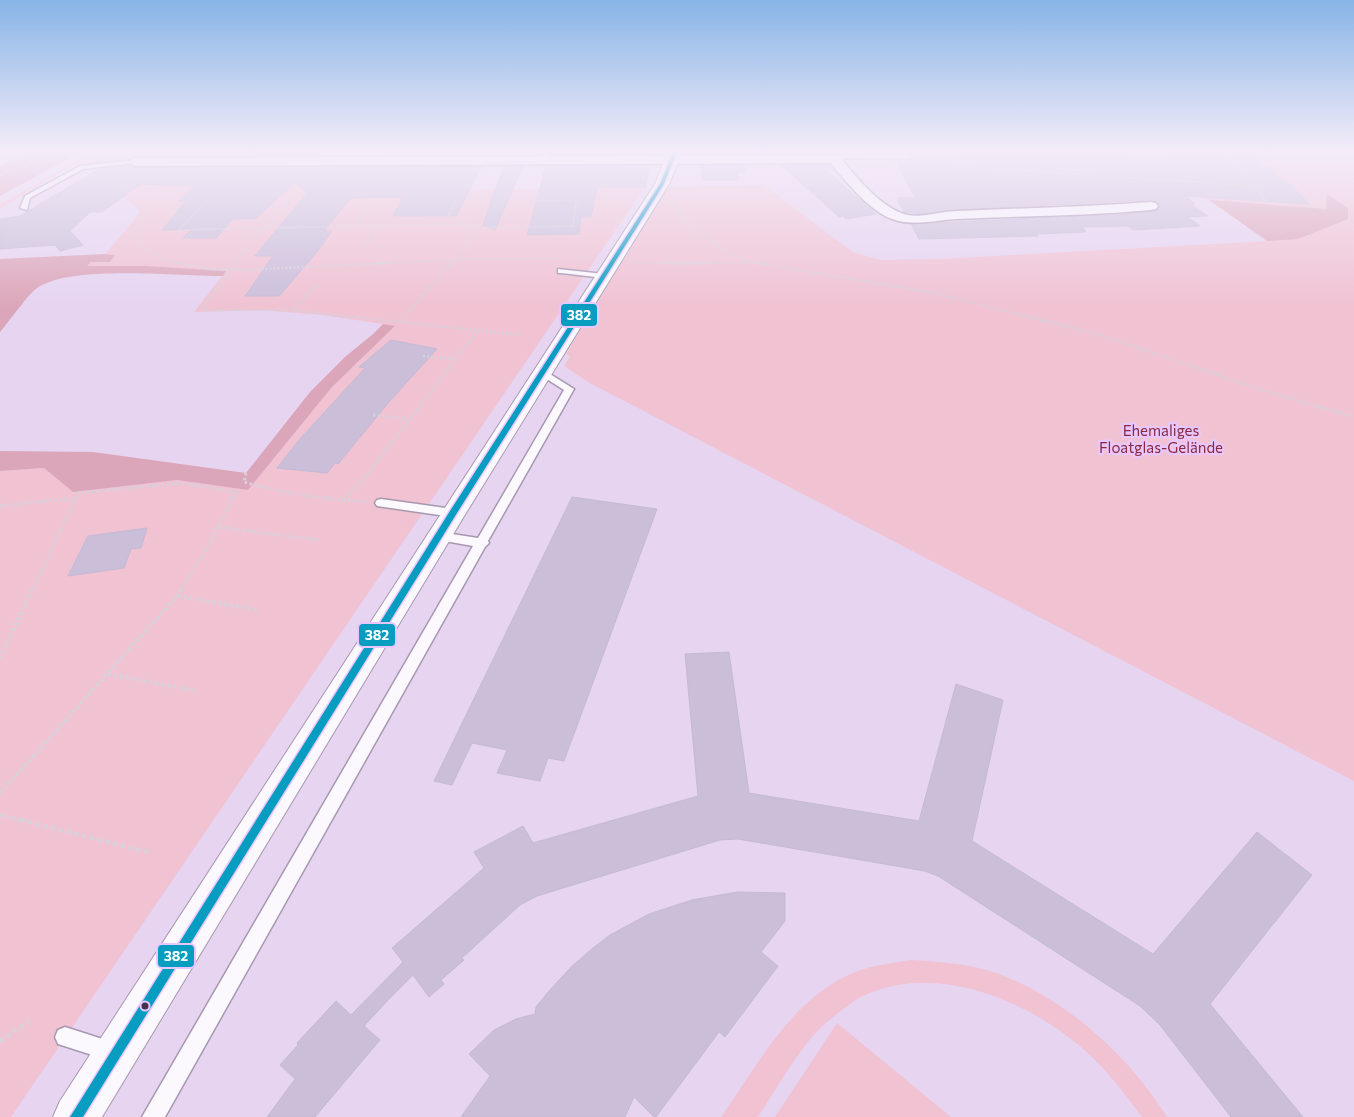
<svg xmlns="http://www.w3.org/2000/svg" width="1354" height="1117" viewBox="0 0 1354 1117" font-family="Commissioner,sans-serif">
	<rect width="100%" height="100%" fill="#e6d4f1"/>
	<path fill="#f0c2d2" d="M92,152h48l-13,8 -53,5 -74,44v-5z
		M555,152h93l-12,4h-84z
		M906,152h448v629l-766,-399 -24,-16 6,-10 -4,-2 102,-167 96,-2 90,68 28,7 58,-1 329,-18 -87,-59 -221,2 -17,-24 -34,-1z
		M129,163h295l-10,28 231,-4 -634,930h-11v-646l44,-3 29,24 104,-12 71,10 84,-103 63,-61 -71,-11 -63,-5 -67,2 32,-41 -79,-5h-61l5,-4 19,-1 5,-6 -10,-1 35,-41 -2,-4 -25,-21 -1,-8z
		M912,960c25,2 51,3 75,10 73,23 140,83 180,147h-25c-14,-19 -29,-39 -46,-56 -56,-56 -158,-103 -235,-64 -11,6 -24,17 -34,25 -24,19 -51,68 -69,95h-37c37,-52 70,-118 132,-144 19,-8 39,-10 59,-13z
		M837,1023l114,94h-176z"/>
	<path fill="#dba6b9" d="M33,152h48l-81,44v-30z
		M1327,194l21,14v11l-50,20 -31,2 -58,-41 117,9z
		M105,254l10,1 -5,7h-19l-4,4h60l79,5 -3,5c-45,1 -150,-12 -186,12 -9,6 -28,34 -37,44v-73z
		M383,324l12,2 -63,61 -84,103 -71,-10 -104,12 -29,-24 -44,3v-20l93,1 153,21 64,-81 35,-35 28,-23z"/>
	<path fill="#cabed9" stroke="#c4bad4" d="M161,152h160l-4,3 -163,1z
		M957,152h52l164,10 -6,-10h77l6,7h6l28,22h3l22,23 -124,-8 10,8h-4l17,12 -20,1 12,9 -67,4 -5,-4 -46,1 4,5 -50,2 2,2 -119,3 -8,-15 216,-10 29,-3 4,-4 -2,-5 -7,-2 -201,10 -29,4 -17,-2 -7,-14h18l-19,-37 64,-1z
		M701,165h43l2,7h-9l2,8h-36z
		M781,165h49l5,6h-8l49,43 -30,5 -3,-3 -4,1z
		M131,166l4,2 175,-1 48,2 2,-2 122,-1 -26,50h-63l10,-19 -52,1 -27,33h8l-15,21 -38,44h-34l28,-40h-18l52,-63 -12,-11 -40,37h-22l-17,19h-33l9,-9 -30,1 24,-29h-7l15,-15 -53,-2 -39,28h-12l-20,19 13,14 -23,6 -5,-6 -55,4v-30l20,-3 79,-47 1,2 5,-3z
		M504,166h19l-28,64 -12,-5z
		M546,166h102v7l-2,14h-49l-6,30h-10l-2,17 -52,1z
		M391,340l46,9 -49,54 -50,61 -3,-1 -8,10 -50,-5 23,-29 65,-71 -6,-1z
		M572,497l85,12 -93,252 -16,-3 -8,23 -43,-8 10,-23 -35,-7 -20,42 -18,-4z
		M147,528l-6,20 -10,1 -7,19 -56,8 20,-40z
		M729,652l20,141 170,28 37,-137 47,16 -31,141 181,113 104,-122 55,43 -102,129 93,113h-72l-71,-92 -20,-19 -202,-130 -13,-5 -187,-32 -18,1 -183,56 -17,9 -58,53 2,2 -23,20 3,4 -15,13 -16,-22 -24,24 -25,27 16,14 -65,77h-48l28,-38 -15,-14 18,-20 -1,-2 39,-42 15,14 52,-53 -11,-14 92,-80 -10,-16 49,-26 10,17 165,-47 -13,-142z
		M737,892l48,1v28l-24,31 17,14 -53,71 -6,-5 -63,85h-2l-20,-20 -9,20h-164l29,-41 -21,-22 25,-24 22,-11 19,-5 1,-7 13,-16 22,-24 22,-19 17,-13 39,-21 43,-14z"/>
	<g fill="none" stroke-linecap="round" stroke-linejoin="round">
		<defs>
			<path id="lane" d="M545,152h6l-7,9 -3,-2z
				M848,154l61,1 3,2 -3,2 -61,-1 -13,3 -3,-2z
				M135,160l2,1v2l-54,6 -53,29 -3,12 -7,-2 5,-12 55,-30z
				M558,269l46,5 4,2 -4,2 -43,-5h-3z
				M542,369l32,20 -86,152 1,2 -4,4 -320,570h-23l331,-571 -34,-6 -6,-4 6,-4 39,6 86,-148 -25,-16v-4z
				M381,499l72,10 6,4 -6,4 -76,-11 -2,-3 2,-3z
				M65,1027l53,17 3,7 -3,7 -7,3 -53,-17 -3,-7 3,-7z"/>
			<path id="street" d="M835,155l4,1c16,20 38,47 62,57 16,7 39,-2 56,-2 65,-3 129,-4 194,-9l5,1 2,3 -2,3 -5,1c-65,6 -130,6 -194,9 -22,1 -43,8 -65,0 -21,-7 -47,-38 -61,-56l-696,3 -6,-4 6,-4z"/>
			<path id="secondary" d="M668,152h14l-13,32 -203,329 -364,604h-49l7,-16 595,-917z"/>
		</defs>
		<use href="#lane" stroke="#a798b1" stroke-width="3"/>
		<use href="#street" stroke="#a798b1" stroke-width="3"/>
		<use href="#secondary" stroke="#a798b1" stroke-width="2"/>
		<path stroke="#d7d1da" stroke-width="2" stroke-dasharray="1 1" stroke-linecap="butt" d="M950,152l2,5
			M1186,152l43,3 26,31
			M922,157h30l3,9 300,20 13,17
			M42,158l29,-1
			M0,175l29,-11 22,-12
			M124,176l-5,9 23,20 3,5c-1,8 -6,15 -6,24 -1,19 30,27 44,30
			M671,201c19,30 47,46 78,61
			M203,205l-24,25 83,-2
			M445,224l10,-22
			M358,225l14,-23
			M270,227l19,-25
			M471,228l102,-2 3,-26 -42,1
			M366,247l11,-21
			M578,258l16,1
			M633,262l48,2 69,-2 17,2
			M235,264l28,-36 209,-4 -11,35
			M367,264l103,-5 89,-1
			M450,264l4,-4"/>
		<path stroke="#d7d1da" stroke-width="2.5" stroke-dasharray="2 2" stroke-linecap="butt" d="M178,263l32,6 32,1 147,-7
			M236,263l-35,47h91l227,25
			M660,263h51
			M758,263l176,30 163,41 168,57 55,16
			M292,310l27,-26
			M401,321l50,-58
			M423,356l32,3
			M419,407l59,-77"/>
		<path stroke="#d7d1da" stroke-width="3" stroke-dasharray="2.5 2.5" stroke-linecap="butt" d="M1316,406l38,11
			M373,415l35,4
			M246,473l-2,9c41,12 82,17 124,20
			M344,500l26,-29 50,-65
			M0,506l76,-8
			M218,527l100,13
			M33,589l45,-96 103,-10 55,9 -30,58 -25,39"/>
		<path stroke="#d7d1da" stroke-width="4" stroke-dasharray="3 3" stroke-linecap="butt" d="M177,596l81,14
			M0,658l33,-70
			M108,674l88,17
			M0,793l177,-197 5,-8
			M0,815l25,6"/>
		<path stroke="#d7d1da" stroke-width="4.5" stroke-dasharray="4 4" stroke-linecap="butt" d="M20,820l128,32
			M0,1041l29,-19"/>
		<use href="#lane" fill="#fbf9fd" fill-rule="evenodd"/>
		<use href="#street" fill="#fbf9fd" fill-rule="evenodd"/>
		<use href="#secondary" fill="#fbf9fd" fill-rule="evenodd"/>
		<defs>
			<path id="bus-1" d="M673,152h4l-13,32 -207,329 -374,604h-13l380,-606 210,-327z"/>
		</defs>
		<use href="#bus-1" stroke="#e9c7fe" stroke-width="3"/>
		<use href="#bus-1" fill="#079dc1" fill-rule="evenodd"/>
	</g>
	<linearGradient id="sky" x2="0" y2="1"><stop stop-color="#87b4e6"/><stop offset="0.49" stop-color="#f4ecf9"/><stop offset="1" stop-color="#f4ecf9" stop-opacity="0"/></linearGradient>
	<rect width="1354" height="308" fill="url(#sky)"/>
	<circle fill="#43324d" stroke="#e9c7fe" stroke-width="2" cx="145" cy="1006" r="4.5"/>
	<g text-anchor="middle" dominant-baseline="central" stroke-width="4.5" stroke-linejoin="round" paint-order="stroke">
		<g font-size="15" fill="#8a293d" stroke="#e9c7fe">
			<text x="1161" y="430">Ehemaliges<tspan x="1161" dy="17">Floatglas-Gelände</tspan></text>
		</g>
	</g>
	<g stroke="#e9c7fe" stroke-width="2">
		<rect x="560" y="303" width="38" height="24" rx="5" fill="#079dc1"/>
		<rect x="358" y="623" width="38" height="24" rx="5" fill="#079dc1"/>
		<rect x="157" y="944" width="38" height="24" rx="5" fill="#079dc1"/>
	</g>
	<g font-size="14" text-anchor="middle" font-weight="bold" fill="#fff">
		<text x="579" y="320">382</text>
		<text x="377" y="640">382</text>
		<text x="176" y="961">382</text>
	</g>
</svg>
